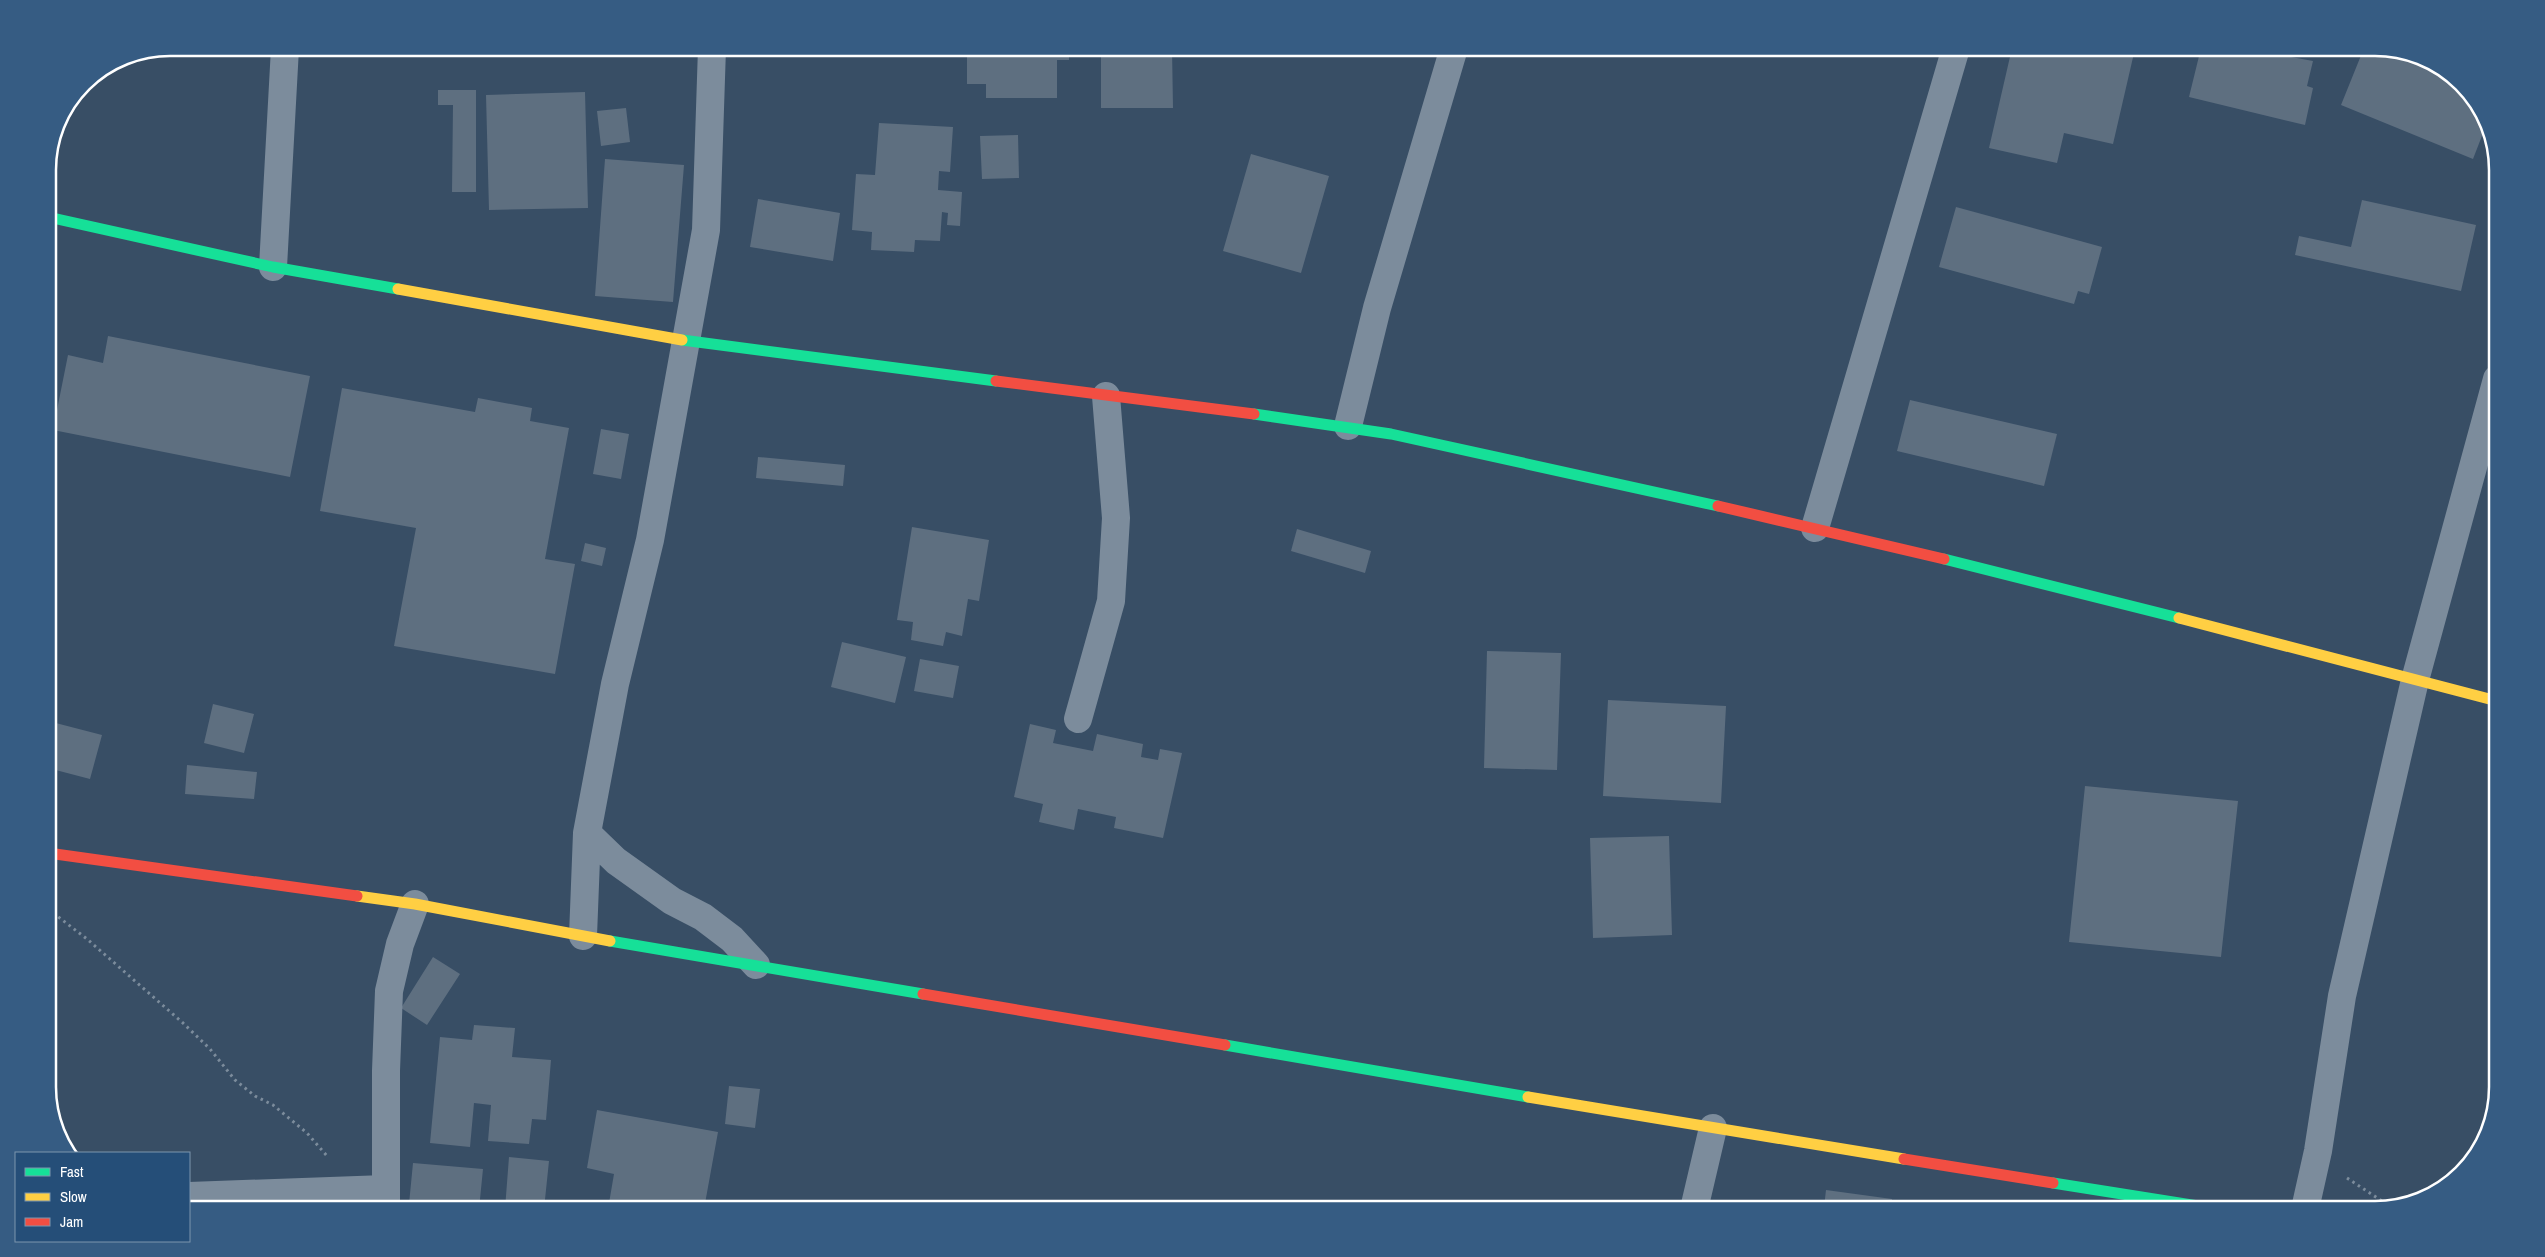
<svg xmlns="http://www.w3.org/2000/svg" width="2545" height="1257" viewBox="0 0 2545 1257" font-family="'Archivo Narrow',sans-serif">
	<rect width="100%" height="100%" fill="#384e65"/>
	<path fill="#5e6f80" d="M967,48h102v12h-12v38h-71v-14h-19z
		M1101,48h71l1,60h-72z
		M2012,48h54l30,6 2,-6h12l24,5 -21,91 -49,-11 -7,30 -68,-15z
		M2201,48h87l-2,8 27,5 -6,25 6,2 -8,37 -116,-28z
		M2364,48h10l55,12 48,42 8,26 -12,31 -132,-54z
		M438,90h38v102h-24l1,-87h-15z
		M585,92l3,116 -99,2 -3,-115z
		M626,108l4,34 -29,4 -4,-35z
		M879,123l74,4 -3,45 -11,-1 -1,19 24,2 -2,34 -13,-1 1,-12 -6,-1 -2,29 -25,-1 -1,12 -43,-2 1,-18 -20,-2 4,-56 19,1z
		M1018,135l1,43 -37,1 -2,-43z
		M1251,154l78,22 -28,97 -78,-22z
		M605,159l79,6 -11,137 -78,-6z
		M758,199l82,14 -7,48 -83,-14z
		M2362,200l114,25 -15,66 -166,-36 4,-19 52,11z
		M1956,207l146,40 -13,47 -11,-3 -4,13 -135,-37z
		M108,336l202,40 -20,101 -237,-47 15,-75 35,8z
		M342,388l133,24 3,-14 54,10 -2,13 39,7 -24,131 30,5 -20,110 -161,-28 22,-118 -96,-17z
		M1910,400l147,34 -13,52 -147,-35z
		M601,429l28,5 -8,45 -28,-5z
		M758,457l87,8 -2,21 -87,-8z
		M912,527l77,13 -10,61 -11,-2 -6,37 -16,-4 -3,14 -32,-6 2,-18 -16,-2z
		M1297,529l74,22 -6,22 -74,-22z
		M585,543l21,5 -4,18 -21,-5z
		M842,642l64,15 -11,46 -64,-16z
		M1487,651l74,2 -4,117 -73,-2z
		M920,659l39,7 -6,32 -39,-7z
		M1608,700l118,6 -5,97 -118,-7z
		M213,704l41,10 -10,39 -40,-10z
		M48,721l54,14 -12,44 -42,-11z
		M1030,724l26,6 -3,13 40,8 4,-17 46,10 -2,13 17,3 2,-11 22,4 -19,85 -49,-10 2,-11 -38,-8 -4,21 -35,-8 4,-18 -29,-7z
		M187,765l70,7 -3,27 -69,-5z
		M2085,786l153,15 -17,156 -152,-15z
		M1669,836l3,99 -79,3 -3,-100z
		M433,957l27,17 -33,51 -26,-17z
		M474,1025l41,3 -3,29 39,3 -5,60 -14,-1 -3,25 -41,-3 3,-36 -17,-2 -4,44 -40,-4 10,-106 32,3z
		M729,1086l31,3 -5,39 -30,-4z
		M597,1110l121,22 -14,77h-96l6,-35 -27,-6z
		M509,1157l40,4 -5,48h-39z
		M413,1163l70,6 -4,40 -70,-5z
		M1826,1190l66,9 -1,10h-107l1,-8 39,6z
		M1164,1201l96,7v1h-97z"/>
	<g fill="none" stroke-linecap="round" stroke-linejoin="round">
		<path stroke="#7c8c9c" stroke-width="3" stroke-dasharray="2.5 4" stroke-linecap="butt" d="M48,909l39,30 96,84 27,26 25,31 20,16 18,9 34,28 20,23
			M2347,1178l41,27"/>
		<path stroke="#7c8c9c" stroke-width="28" d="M273,267l12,-219
			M1348,426l29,-118 77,-260
			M1815,528l141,-480
			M1078,719l33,-118 5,-83 -10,-122
			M587,833l29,28 56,40 31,16 29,22 24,26
			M583,936l4,-103 28,-149 35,-144 56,-310 6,-182
			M189,1196l196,-7
			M386,1209v-138l3,-80 11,-47 15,-40
			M1694,1209l19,-81
			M2305,1209l13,-58 24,-155 73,-316 82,-301"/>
		<path stroke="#16e098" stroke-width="11" d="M48,217l225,50 125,22
			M682,340l314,41
			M1254,414l137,20 327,72
			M1944,559l235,59
			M610,941l313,53
			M1225,1045l303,52
			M2053,1183l164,26"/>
		<path stroke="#ffcf43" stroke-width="11" d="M398,289l284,51
			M2179,618l318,83
			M357,896l58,8 195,37
			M1528,1097l376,62"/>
		<path stroke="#f24e42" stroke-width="11" d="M996,381l258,33
			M1718,506l226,53
			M48,853l309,43
			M923,994l302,51
			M1904,1159l149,24"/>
	</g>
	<path d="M0 0H2545V1257H0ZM170 56H2375A114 114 0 0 1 2489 170V1087A114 114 0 0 1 2375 1201H170A114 114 0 0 1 56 1087V170A114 114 0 0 1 170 56Z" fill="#365c83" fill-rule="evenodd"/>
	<path fill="none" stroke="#fff" stroke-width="2.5" d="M170 56H2375A114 114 0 0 1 2489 170V1087A114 114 0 0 1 2375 1201H170A114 114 0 0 1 56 1087V170A114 114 0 0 1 170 56Z"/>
	<rect x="15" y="1152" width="175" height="90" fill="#254e78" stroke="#7c95ae"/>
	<rect x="25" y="1168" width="25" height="8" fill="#16e098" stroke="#7c95ae"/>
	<text x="60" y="1177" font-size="15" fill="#ffffff">Fast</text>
	<rect x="25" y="1193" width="25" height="8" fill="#ffcf43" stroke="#7c95ae"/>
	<text x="60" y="1202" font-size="15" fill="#ffffff">Slow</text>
	<rect x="25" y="1218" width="25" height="8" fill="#f24e42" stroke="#7c95ae"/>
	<text x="60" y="1227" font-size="15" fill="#ffffff">Jam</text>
</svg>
